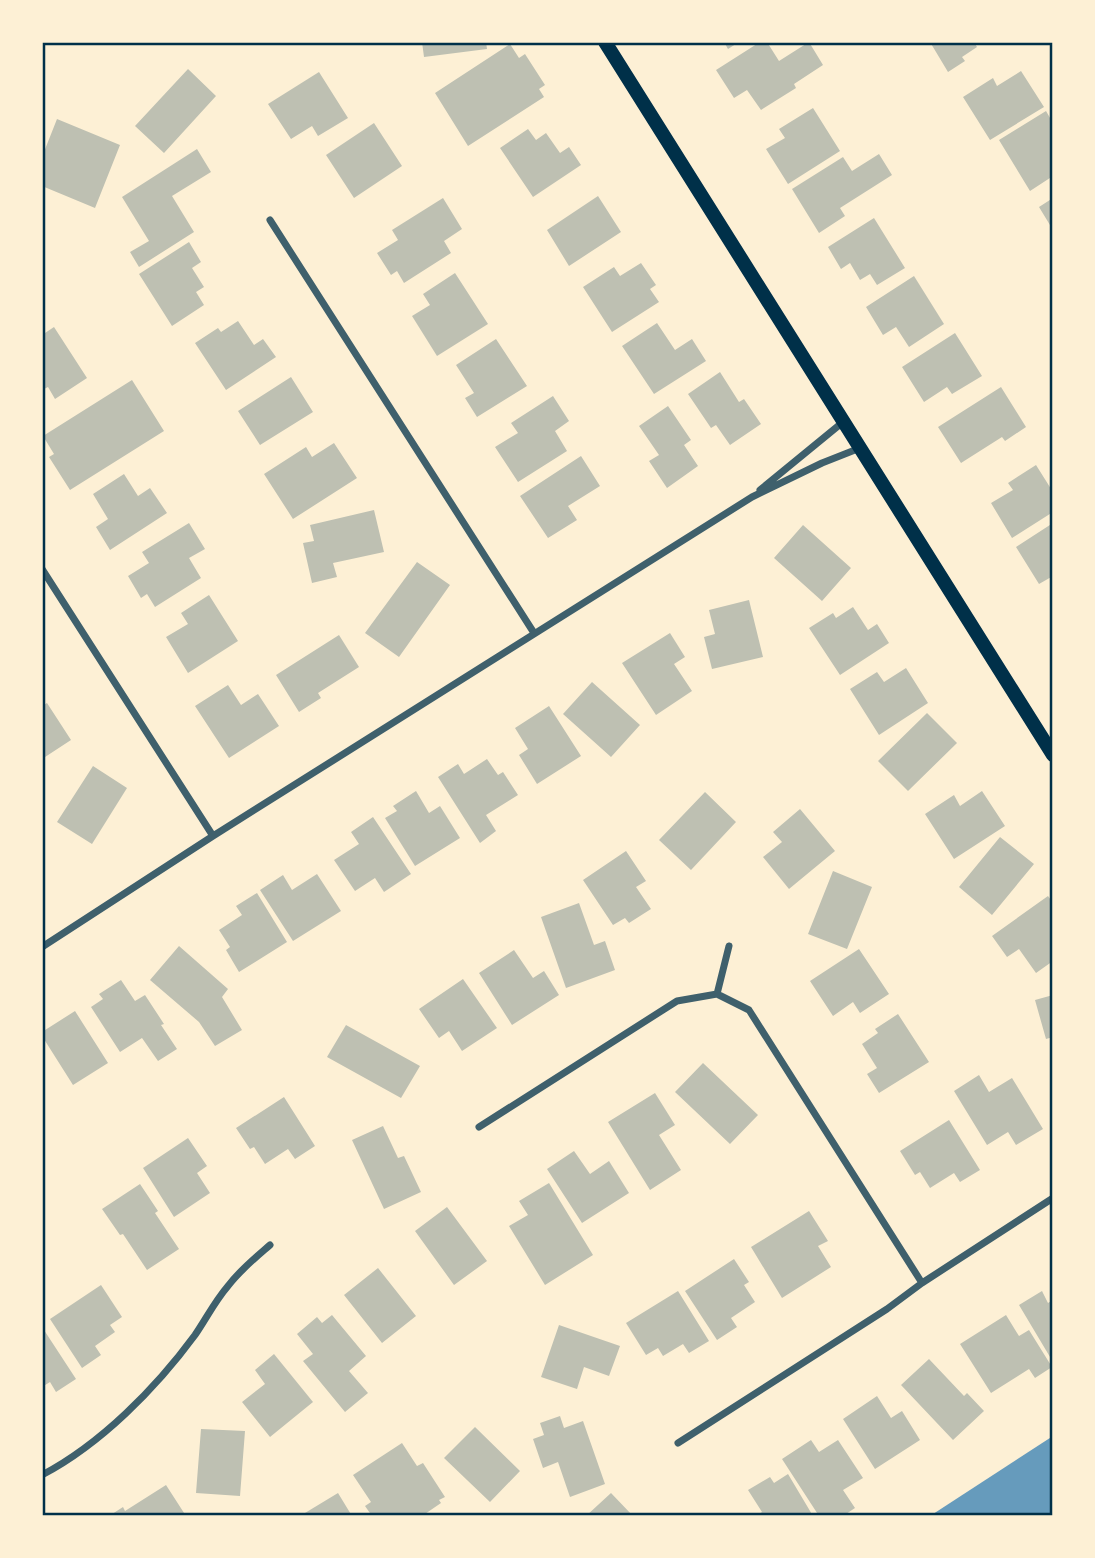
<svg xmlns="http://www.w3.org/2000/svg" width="1095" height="1558" viewBox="0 0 1095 1558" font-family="'Sofia Sans Condensed',sans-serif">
	<rect width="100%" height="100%" fill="#fdf0d5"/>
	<path fill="#669bbc" d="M1053,1436v80h-123z"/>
	<path fill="#bec0b2" d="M422,42h64l1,7 -63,8z
		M724,42h15l-11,7z
		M760,42h7l12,19 30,-19 14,23 -29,19 2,4 -35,22 -14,-20 -13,8 -18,-28z
		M930,42h44l3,5 -15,10 3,4 -17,11z
		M510,44l9,14 6,-4 20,31 -6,4 5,8 -76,49 -33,-53z
		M188,69l28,27 -52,57 -29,-27z
		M1021,71l23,36 -54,33 -27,-43 30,-19 4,8z
		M319,72l29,46 -30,18 -6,-10 -21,13 -23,-35z
		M813,108l27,43 -52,33 -22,-35 19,-11 -6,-9z
		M1046,111l7,12v12l-3,2 3,4v35l-23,15 -31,-51z
		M57,119l63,26 -25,63 -53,-22v-29z
		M374,123l28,43 -48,32 -28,-43z
		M528,129l8,11 10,-7 14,20 9,-6 12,18 -48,32 -33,-49z
		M197,149l14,23 -39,24 22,36 -55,35 -9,-15 19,-11 -27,-44z
		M879,154l13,21 -52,33 5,8 -26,17 -27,-44 51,-32 9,14z
		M598,196l23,36 -52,34 -22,-36z
		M443,198l19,31 -18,12 7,12 -47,30 -7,-12 -6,4 -14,-22 21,-13 -6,-10z
		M1053,198v32l-14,-23z
		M874,218l31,50 -28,17 -7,-11 -10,6 -10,-17 -9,6 -13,-22z
		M189,242l12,20 -9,6 12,19 -8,5 8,13 -32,21 -33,-52z
		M641,263l15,22 -6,4 9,13 -47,30 -29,-45 31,-20 6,9z
		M455,273l33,51 -51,32 -25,-40 18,-11 -7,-11z
		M914,276l30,48 -35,23 -13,-20 -13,8 -17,-28z
		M238,321l16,24 9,-6 13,18 -50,33 -31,-47 23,-15 3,4z
		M657,323l18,27 17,-11 14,22 -52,33 -32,-48z
		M54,327l33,51 -32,21 -7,-12 -6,3v-55z
		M955,333l27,43 -30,18 -5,-7 -23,15 -22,-35z
		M496,339l31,47 -50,31 -12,-19 9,-5 -18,-28z
		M720,372l19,30 5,-3 17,25 -31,21 -14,-20 -5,3 -23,-34z
		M291,377l22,35 -53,33 -22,-34z
		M132,380l32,51 -94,59 -21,-33 5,-3 -11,-18z
		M1001,387l25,40 -21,14 -3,-4 -41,26 -23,-36z
		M553,396l16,25 -14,10 12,20 -49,31 -23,-35 23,-14 -7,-10z
		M668,406l23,34 -7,5 14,21 -31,22 -18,-27 10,-6 -20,-29z
		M334,443l23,35 -64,41 -29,-45 42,-27 6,10z
		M581,456l19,30 -32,20 9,14 -29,18 -28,-42z
		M1036,465l17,27v20l-41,26 -21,-35 22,-13 -5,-7z
		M124,474l14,22 12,-8 17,25 -57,37 -14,-23 12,-8 -15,-25z
		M374,510l10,42 -51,11 4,14 -25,6 -9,-40 11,-2 -4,-16z
		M189,523l16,26 -16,9 12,20 -46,29 -8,-13 -6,4 -13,-22 21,-13 -7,-11z
		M1053,523v53l-14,8 -23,-37z
		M803,525l48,43 -29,33 -48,-43z
		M417,562l33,23 -51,72 -34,-24z
		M209,595l29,46 -50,32 -22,-36 22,-13 -7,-11z
		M749,600l14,57 -51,12 -8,-32 11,-3 -6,-24z
		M853,607l15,23 9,-6 12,19 -49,32 -31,-47 24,-15 3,5z
		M670,633l15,24 -11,7 18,27 -36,24 -34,-52z
		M339,635l20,32 -41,26 3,5 -22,14 -23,-37z
		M906,668l22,35 -49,32 -29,-46 27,-17 7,10z
		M592,682l48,43 -29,32 -48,-43z
		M228,685l13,20 17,-11 21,32 -50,32 -34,-52z
		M47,703l24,37 -29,19v-53z
		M549,706l32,50 -44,28 -18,-29 9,-6 -13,-21z
		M927,713l30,30 -49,48 -30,-30z
		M487,759l11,16 5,-3 15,23 -32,20 10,16 -16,12 -42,-66 20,-13 6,10z
		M93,766l34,22 -35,56 -35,-22z
		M416,791l13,22 11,-7 20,32 -45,28 -30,-48 12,-7 -4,-5z
		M982,791l23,35 -51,33 -29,-45 29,-19 6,11z
		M705,792l31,30 -45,48 -32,-30z
		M800,809l35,42 -46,38 -26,-32 19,-15 -9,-10z
		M373,817l38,57 -27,18 -9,-14 -20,13 -21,-31 25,-16 -8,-12z
		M1000,837l34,27 -42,51 -33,-28z
		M626,851l20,30 -10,6 15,22 -22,14 -4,-5 -12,7 -30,-45z
		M833,871l39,16 -25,62 -39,-15z
		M317,874l24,37 -48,30 -33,-51 23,-15 9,15z
		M257,893l30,49 -48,30 -13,-22 4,-3 -11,-17 23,-15 -6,-9z
		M1048,896l5,7v21l-3,2 3,5v30l-17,12 -17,-24 -12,8 -15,-21z
		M579,903l15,42 11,-4 10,29 -49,18 -25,-71z
		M179,946l49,43 -6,8 20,33 -27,16 -16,-24 -49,-42z
		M859,949l30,45 -29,19 -7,-11 -20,14 -23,-35z
		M514,950l19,28 11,-7 15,24 -47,30 -33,-52z
		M463,979l34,49 -35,23 -13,-20 -10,7 -20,-29z
		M121,980l14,21 10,-6 19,29 -3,1 16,24 -19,12 -16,-23 -22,14 -29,-45 12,-8 -4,-5z
		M1053,995v42l-7,2 -11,-39z
		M75,1011l33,52 -35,22 -31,-49v-4z
		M898,1014l31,48 -50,31 -12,-19 10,-6 -15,-24 16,-11 -3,-4z
		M346,1025l74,41 -19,32 -74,-41z
		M703,1063l55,52 -28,29 -55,-52z
		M979,1075l10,17 23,-14 31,51 -27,16 -8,-13 -21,13 -33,-54z
		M655,1093l20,32 -16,10 22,35 -31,20 -42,-68z
		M284,1097l31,49 -20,13 -7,-10 -23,15 -11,-17 -4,2 -14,-21z
		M949,1120l31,50 -20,12 -6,-9 -24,15 -10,-16 -5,3 -15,-24z
		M383,1126l15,32 6,-2 17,36 -37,17 -32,-69z
		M188,1138l19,28 -10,7 13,20 -36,24 -31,-49z
		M574,1151l16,23 19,-13 20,32 -47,30 -35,-54z
		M549,1183l44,72 -48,30 -36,-59 19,-11 -9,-14z
		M140,1184l18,27 -3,2 24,36 -32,21 -24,-36 -3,1 -18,-26z
		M447,1207l40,54 -33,24 -39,-54z
		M809,1211l19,30 -10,5 13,21 -49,31 -31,-51z
		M734,1259l15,23 -5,3 11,17 -24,16 6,9 -20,13 -32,-49z
		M378,1268l38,48 -34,27 -38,-48z
		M101,1285l21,32 -12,8 5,7 -20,14 6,9 -19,13 -32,-49z
		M678,1291l31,50 -20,12 -6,-9 -20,12 -5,-8 -12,7 -20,-32z
		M1042,1291l6,12 5,-3v62l-34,-57z
		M332,1315l34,41 -17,15 19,22 -23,19 -42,-51 10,-7 -16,-20 20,-17 5,6z
		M1006,1315l13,21 10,-6 23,37 -17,11 -6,-9 -38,24 -31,-49z
		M559,1325l61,21 -11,30 -25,-9 -7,22 -36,-12z
		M44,1330l32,49 -20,13 -6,-10 -8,5v-56z
		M274,1354l39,48 -43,35 -28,-35 23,-18 -10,-14z
		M929,1359l35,37 3,-3 17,18 -31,29 -52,-55z
		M877,1396l14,22 11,-7 18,29 -45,29 -32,-50z
		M560,1416l4,12 19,-7 22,63 -35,13 -12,-35 -15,6 -10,-29 11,-4 -4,-12z
		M475,1427l45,44 -30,31 -46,-44z
		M201,1429l44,2 -5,65 -44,-3z
		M811,1440l8,12 19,-12 25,38 -20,12 12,18 -12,8h-24l-37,-57z
		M402,1443l15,23 6,-3 22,34 -6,3 2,3 -19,13h-50l-7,-10 6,-4 -18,-27z
		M788,1474l25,42h-57l6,-4 -14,-22 22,-13 4,6z
		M166,1485l20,31h-77l14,-9 2,4z
		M338,1493l14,23h-52z
		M611,1493l22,23h-47z"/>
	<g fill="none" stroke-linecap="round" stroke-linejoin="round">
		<path stroke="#3f606c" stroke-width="7" d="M270,220l264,413
			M760,490l83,-68
			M42,569l171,267
			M42,947l171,-111 539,-339 70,-34 38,-15
			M717,994l12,-48
			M479,1127l198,-126 40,-7 32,16 173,273
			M678,1443l209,-134 35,-26 131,-85
			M42,1475c59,-31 114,-87 153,-140 11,-16 20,-34 33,-49 12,-16 27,-28 42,-41"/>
		<path stroke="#003049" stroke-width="14" d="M605,42l448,713"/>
	</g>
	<rect width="1095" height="1558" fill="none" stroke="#fdf0d5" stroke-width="88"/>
	<rect x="44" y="44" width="1007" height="1470" fill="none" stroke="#003049" stroke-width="2.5"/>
</svg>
